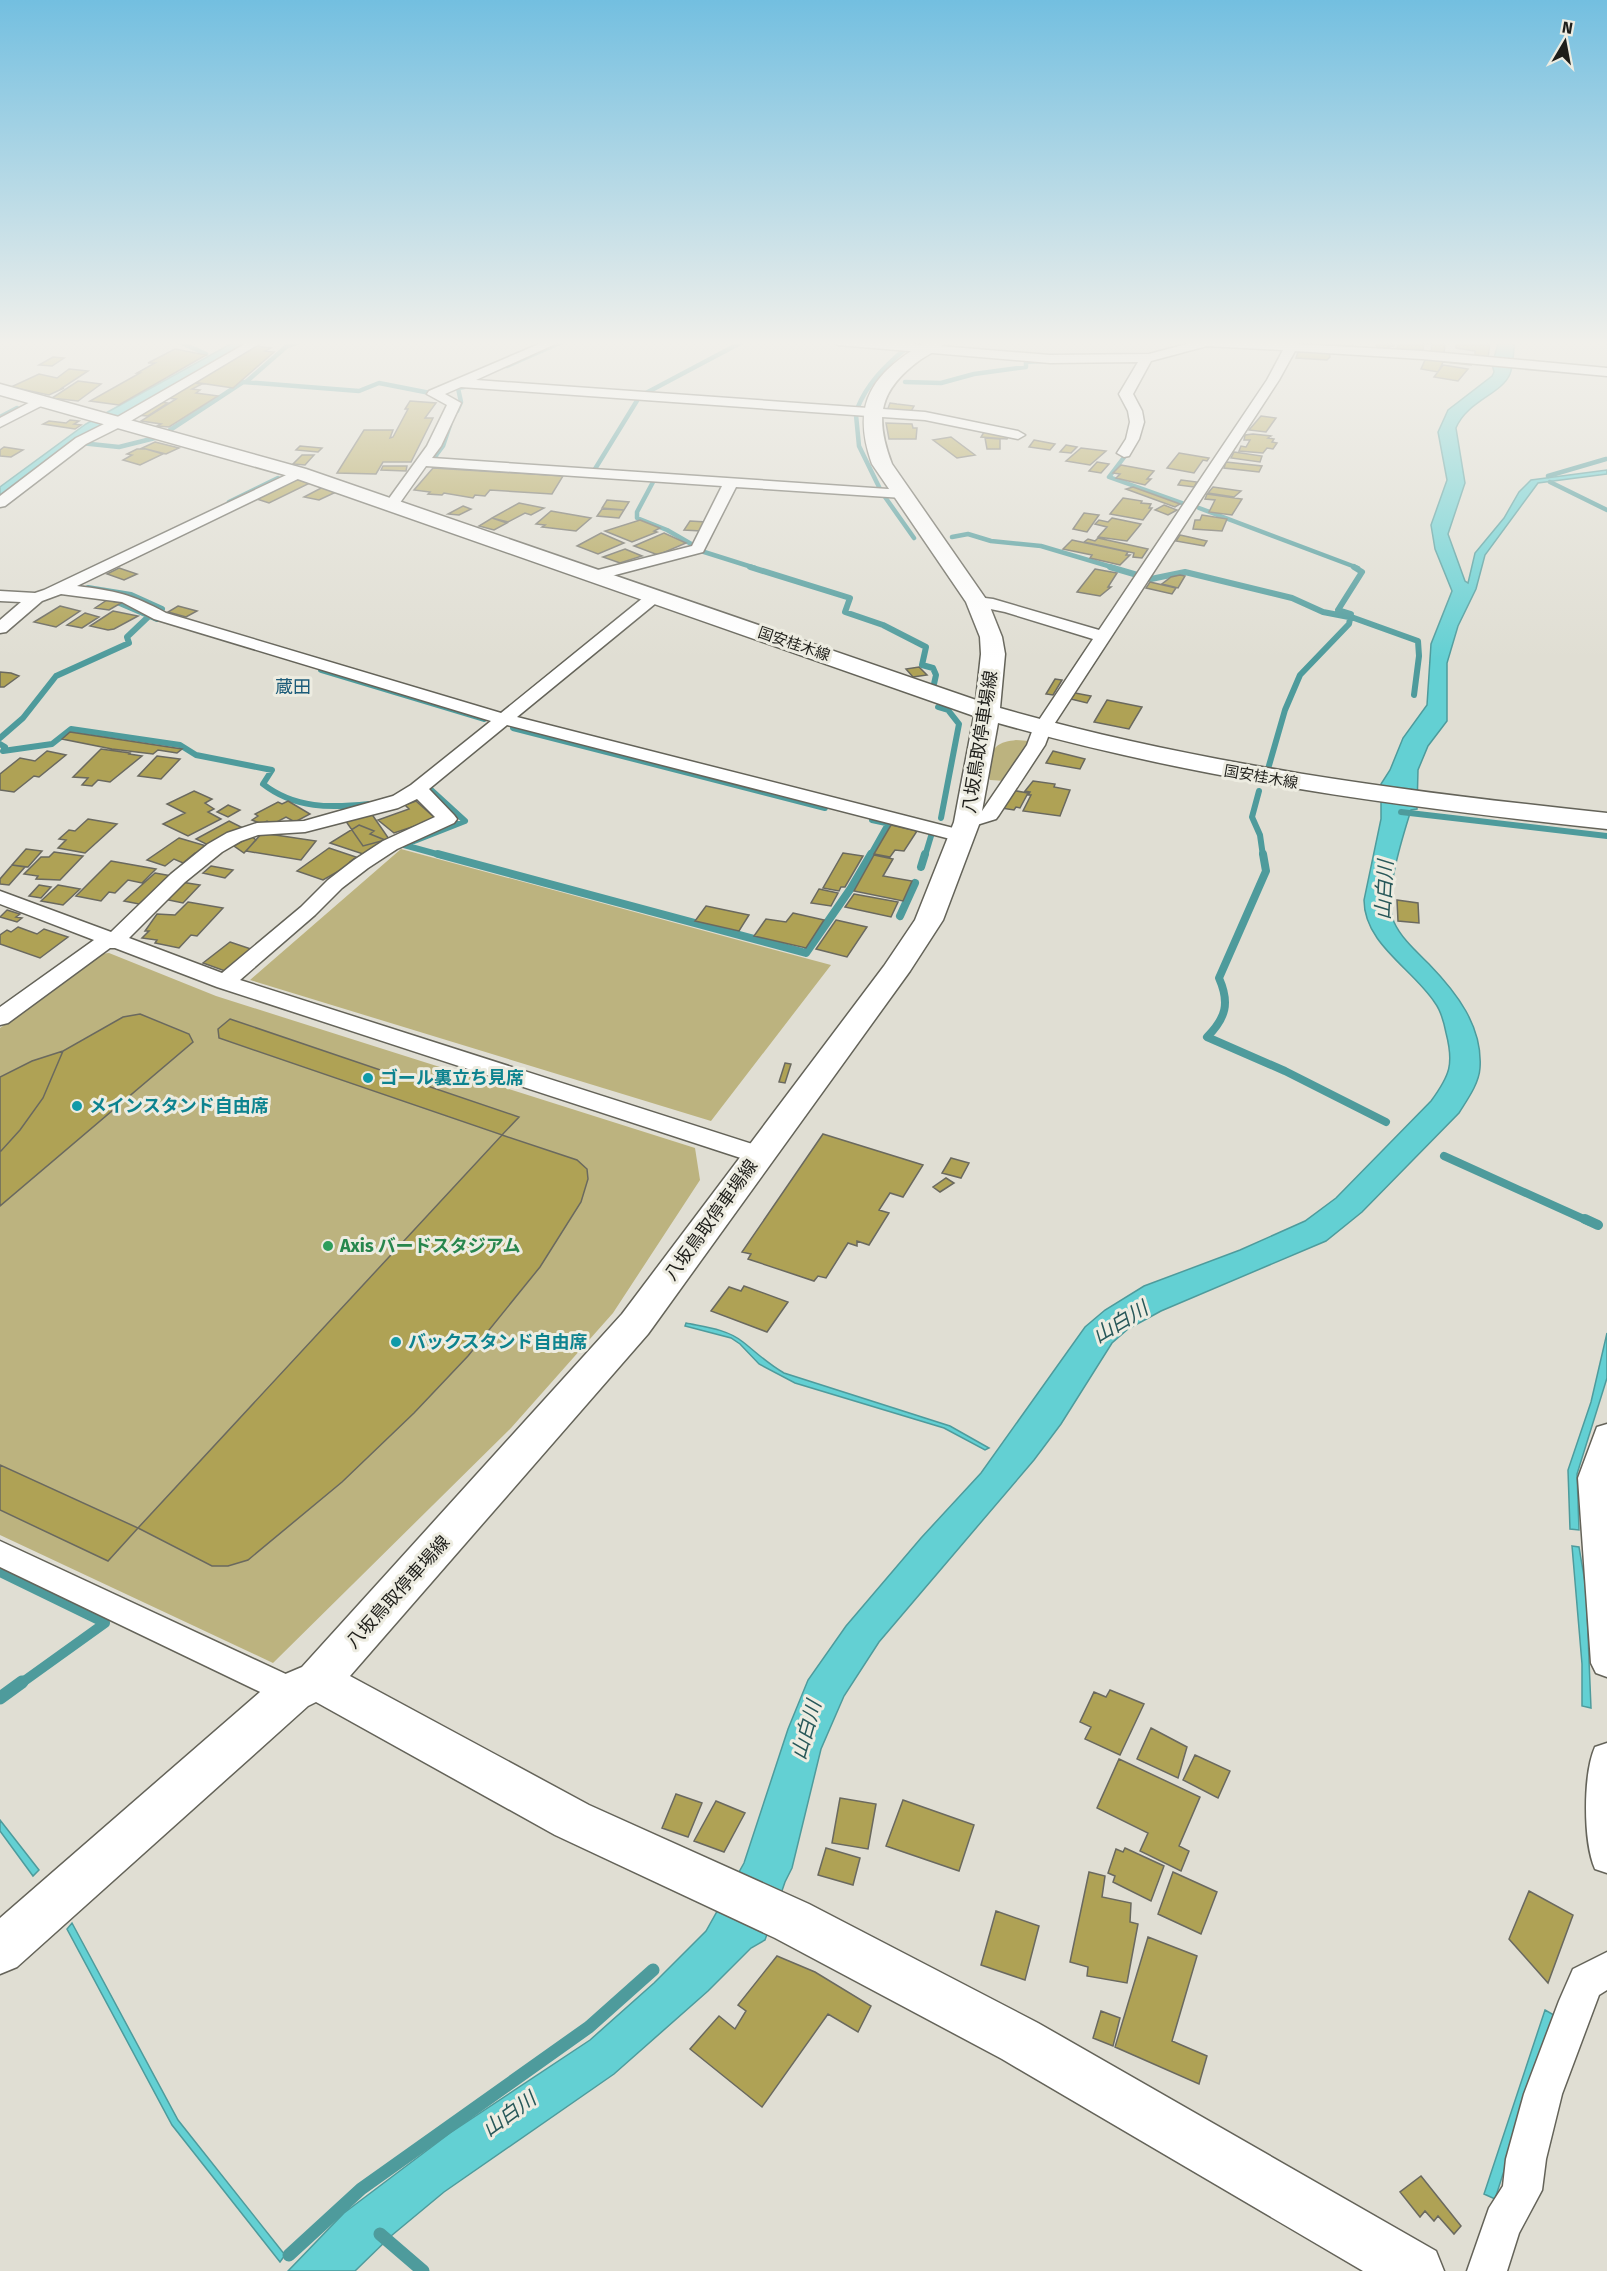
<svg xmlns="http://www.w3.org/2000/svg" width="1607" height="2271" viewBox="0 0 1607 2271" font-family="'Fira Sans','Noto Sans JP',sans-serif">
	<rect width="100%" height="100%" fill="#e0ded3"/>
	<path fill="#bcb37f" d="M1016,740l14,1 -24,40 -16,-1c-2,-7 -1,-27 6,-33 5,-5 13,-6 20,-7z
		M401,849l430,116 -120,156 -461,-141z
		M109,953l107,43 479,152 5,32 -87,133 -102,115 -238,235 -273,-128v-507l100,-74z"/>
	<path fill="#63d0d3" stroke="#4e9b9c" stroke-width="1.5" d="M236,341h17l-132,75 -121,83v-12l86,-63z
		M1499,341h16c-2,10 -1,23 -5,33 -8,20 -43,27 -54,54l9,55 -17,51 17,47 3,2 7,-30 29,-35 15,-26 12,-12 76,-10v4l-69,9 -53,72 -9,34 -18,37 -11,37v58l-19,25 -10,24 -1,39 -6,1c-8,26 -28,86 -17,112 7,16 23,30 35,42 27,28 54,62 51,104 -1,16 -13,32 -21,45l-97,99 -36,29 -165,70 -33,18 -16,14 -51,81 -27,36 -155,182 -35,54 -23,53 -29,119 -7,14 -20,58 -14,8 -43,43 -94,83 -170,118 -53,44 -36,35h-67l56,-58 106,-80 140,-93 64,-57 52,-52 38,-68 44,-134 20,-49 38,-54 75,-88 60,-65 104,-146 20,-17 39,-24 96,-36 65,-29 31,-23 95,-97c19,-26 23,-37 15,-68 -2,-10 -5,-22 -11,-30 -22,-34 -71,-59 -71,-103l17,-81v-35l9,-14 13,-32 24,-33 4,-61 21,-53 -17,-42 -4,-24 16,-45 -9,-48 10,-22 44,-34 2,-4 -2,-8z
		M686,1323c19,4 41,6 57,19 14,11 25,22 41,31l166,53 39,22 -4,2 -41,-22 -149,-45 -36,-19 -19,-20 -9,-6 -46,-12z
		M1607,1333v45l-30,96 2,56 -9,-1 -2,-59 23,-68z
		M1572,1546l7,1 7,41 5,120 -9,-2v-42z
		M0,1820l39,50 -6,6 -33,-45z
		M72,1923l106,197 107,135 -5,7 -108,-137 -105,-196z
		M1545,2010l9,5 -59,184 -11,-5z"/>
	<g fill="none" stroke-linecap="round" stroke-linejoin="round">
		<path stroke="#4e9b9c" stroke-width="4.5" d="M177,341l29,13
			M911,345l7,-4
			M507,366l57,-25
			M246,382l41,-36 15,-5
			M905,382l36,1 33,-9 52,-7v-5l16,-1
			M646,393l98,-52
			M857,409c10,-25 27,-42 47,-59
			M457,411l4,-9 -3,-14 6,-1
			M856,415l3,31 21,43
			M0,417l17,-9
			M170,430l73,-48 116,9 20,-8 51,10
			M81,443l38,4 36,-9
			M1125,456l-16,21 73,26
			M438,459l-4,-1 9,-12 7,-21
			M595,469l43,-70
			M1548,476l58,-17
			M653,482l-16,30v6l30,12 26,15
			M1550,482l57,28
			M885,497l29,41
			M229,502l49,-24
			M1199,508l159,60
			M952,537l16,-3 23,7 50,5 74,22
			M701,551l54,17"/>
		<path stroke="#4e9b9c" stroke-width="6" d="M750,567l100,31 -5,14 38,13 43,22 -4,18 11,3 3,7 -2,9
			M1110,567l41,12 34,-7 107,26 31,14 31,6 64,23 1,15 -5,39
			M88,588l43,7 31,14
			M108,598l49,21
			M321,670l163,49
			M938,707l10,3 11,14 -18,94
			M513,728l312,80
			M0,738l23,-20 33,-42 73,-33 -2,-6 21,-20
			M0,744l5,3 -2,4 49,-7 19,-15 109,16 16,10 76,15 -9,14c32,25 68,24 106,20
			M1268,769l17,-59 15,-35 49,-51 2,-10 -13,-4 24,-38 -8,-5
			M430,789l35,32 -61,24 40,11
			M1259,791l-7,26 8,18 3,21
			M1401,812l206,24
			M872,820l14,3
			M870,856l18,-32
			M925,856l6,-20"/>
		<path stroke="#4e9b9c" stroke-width="8" d="M438,854l368,99 45,-65 20,-34
			M1263,854l3,17 -47,107c11,25 7,40 -12,59l78,34 101,51
			M921,867l4,-13
			M900,916l15,-33
			M1444,1156l144,65"/>
		<path stroke="#4e9b9c" stroke-width="10" d="M1585,1219l13,6
			M0,1572l105,51 -85,61"/>
		<path stroke="#4e9b9c" stroke-width="13" d="M0,1698l22,-16
			M380,2234l43,37
			M289,2255l72,-66 228,-162 64,-57"/>
	</g>
	<path fill="#afa255" stroke="#6a695f" stroke-width="1.5" d="M1376,341h10v2l8,1v2h-5v4h-12z
		M1398,341h33l-1,3 -6,-1 -1,7 -8,1 -18,-1z
		M1432,341h11v3h2l-1,10 -13,-1z
		M1457,341l33,2 -2,14 -13,-2v-4l-19,-3z
		M256,346l15,2 -6,3 9,1 -41,36 -40,-6z
		M175,349l31,6 -87,50 -29,-4 50,-28h-3l18,-10h-7z
		M1303,351l26,1 1,5 -3,3 -31,-2 2,-6z
		M53,357l11,1 -12,8 -13,-1z
		M1431,358l39,3 1,4 -28,-3 -5,10 -17,-3 4,-9h5z
		M1443,365l25,4 -10,12 -24,-4z
		M69,369l19,2 -26,17h2l-15,7 -38,-8 28,-13 18,4z
		M78,381l23,3 -23,17 -26,-3z
		M193,383l9,1 -10,5 8,1 -4,3 22,3 -49,31 -12,-1 4,-2 -20,-3 35,-22 -10,-1z
		M410,401l26,2 -11,15h8l-22,44h-28l-7,12 -39,-1 27,-43h29l-3,8 3,-1 15,-28h-3z
		M159,402l9,1 -20,13 -13,-1z
		M890,403l7,1 17,2 -4,7 -23,-2z
		M1261,416l15,2 -10,14 -17,-2z
		M70,420l9,1 -5,3 7,1 -6,4 -32,-5 6,-3 17,2z
		M886,423l26,1 1,4h4l-1,11h-27z
		M984,432l25,3 -2,4 -26,-2z
		M1253,434l18,2 -3,2 6,1 -2,3 5,1 -4,6 -6,-1 -4,5 -24,-2 2,-5 5,1 4,-7h-6l1,-5z
		M951,437l24,18 -18,3 -24,-18z
		M985,438l15,1v10h-13z
		M1034,440l21,4 -5,6 -21,-3z
		M155,442l24,6 -13,6 -24,-6z
		M1066,445l11,2 -6,6 -11,-1z
		M300,446l22,2 -4,4 -22,-2z
		M4,447l19,3 -12,7 -11,-1v-6z
		M1081,448l25,3 -16,14 -24,-4z
		M137,449h9l17,5 -23,11 -17,-5 9,-5 -5,-1z
		M1234,452l28,4 -2,6 -29,-4z
		M1179,453l30,5 -2,3 -4,-1 -9,13 -27,-5z
		M302,455h12l-9,10 -12,-1z
		M1097,462l12,2 -8,9 -12,-2z
		M1226,462l36,4 -3,6 -35,-4z
		M1121,465l33,6 -7,8h4l-6,6 -29,-7 4,-4 -7,-1z
		M383,466h24l-1,5 -25,-1z
		M433,468l130,8 -11,18 -62,-4 -5,6 -10,-1 -2,3 -29,-5 -2,2 -14,-1 2,-2 -16,-2z
		M296,479l14,4 -41,20 -12,-4z
		M1181,480l16,2 -3,5 -16,-2z
		M323,487l13,5 -17,8 -15,-3z
		M1133,487l47,17 -5,3 -49,-18z
		M1213,487l28,4 -7,6 -26,-4z
		M1207,494l35,5 -10,16 -23,-3 6,-12 -10,-1z
		M1123,498l19,3 -1,2 10,1 -2,4h3l-9,12 -33,-6z
		M607,500l22,2 -5,8 -22,-2z
		M519,503l25,5 -13,7 -6,-2 -17,9 -16,-4z
		M1164,505l13,5 -9,5 -13,-5z
		M463,506l8,3 -12,6 -11,-1z
		M602,509l22,1 -5,8 -22,-2z
		M551,511l40,7 -15,13 -34,-4 3,-2 -9,-1z
		M1084,513l15,2 -12,17 -14,-3z
		M1202,515l25,4 -5,12 -29,-2 2,-9h5z
		M492,518l15,5 -13,7 -15,-4z
		M1112,518l29,6 -14,17 -29,-4 9,-10 -12,-3 4,-4 9,2z
		M640,520l20,8 -6,3 3,1 -25,10 -27,-11z
		M690,521l16,1 -5,9 -17,-1z
		M601,533l23,10 -26,11 -21,-8z
		M664,533l22,10 -28,12 -24,-9z
		M1180,535l27,6 -3,5 -28,-5z
		M1098,538l50,11 -6,9 -9,-1 1,-4 -50,-11 4,-3 7,2z
		M1072,540l56,12 -2,3h4l-10,10 -30,-7 2,-3 -29,-6z
		M625,549l17,7 -22,7 -17,-6z
		M119,568l18,6 -13,6 -17,-6z
		M1095,569l22,4 -9,14h3l-11,9 -23,-4z
		M1180,575l5,1 -7,12 -16,-4 9,-7z
		M1150,582l26,6 -4,6 -26,-6z
		M107,600l14,3 -12,7 -14,-2z
		M60,606l20,5 -24,16 -22,-5z
		M178,606l19,5 -11,6 -18,-5z
		M113,611l25,5 -24,13 -6,1 -18,-4z
		M85,613l14,4 -17,11 -15,-3z
		M919,667l8,8 -14,2 -7,-8z
		M0,672l11,1 8,3 -15,11h-4z
		M1055,679l7,1 -9,15 -7,-1z
		M1075,693l16,3 -4,7 -16,-4z
		M1107,700l35,7 -13,22 -35,-7z
		M70,732l112,17 -5,4 -19,-3 -5,4 -41,-5 -50,-10z
		M101,749l29,4 -1,1 13,2 -32,26 -12,-2 -6,6 -10,-1 6,-7 -15,-1z
		M47,751l19,4 -27,22 -5,-1 -20,16 -14,-2v-16l20,-16 15,3z
		M1053,751l32,8 -5,10 -34,-6z
		M157,756l23,3 -19,20 -23,-3z
		M1033,781l22,3 -1,3 16,3 -10,26 -37,-5 8,-16h-3l2,-3 -5,-1z
		M1011,790l17,3 -8,15 -4,-1 -2,3 -13,-2z
		M194,791l18,8 -7,4 9,6 -6,3 13,7 -33,17 -25,-12 22,-11 -18,-9z
		M288,801l22,13 -15,8 -9,-5 -13,7 -6,-3 -5,3 -10,-4 6,-4 -3,-2 23,-12 4,2z
		M416,801l20,18 -42,14 -16,-13 31,-11 -4,-4z
		M228,805l12,5 -12,7 -11,-5z
		M371,813l18,26 -26,7 -18,-26z
		M88,819l29,5 -32,29 -27,-5 8,-8 -7,-1 10,-9 6,1z
		M229,821l14,7 -33,18 -14,-7z
		M359,825l15,6 -4,3 15,6 -22,14 -33,-11z
		M891,825l26,6 -13,20 -9,-1 -5,7 -16,-3z
		M262,833l54,8 -15,19 -55,-9z
		M251,836l5,4 -12,13 -10,-7z
		M179,838l31,9 -10,8 -5,-2 -12,10 -9,-4 -9,7 -18,-6z
		M329,848l27,9 -6,5 3,1 -30,17 -26,-9z
		M26,849l16,2 -14,16 -16,-2z
		M54,852l29,4 -23,24 -24,-1 2,-3 -14,-2 17,-17h8z
		M843,853l20,3 -18,31h-4l-2,4 -16,-3z
		M874,855l19,4 -10,17 29,5 -9,20 -49,-10z
		M111,861l45,8 -14,14 -14,-3 -13,13 -6,-1 -8,9 -25,-5z
		M12,865l13,2 -16,18 -9,-1v-5z
		M211,866l22,4 -8,8 -22,-5z
		M155,873l17,3 -28,29 -20,-4z
		M181,882l19,3 -17,18 -19,-4z
		M39,885l12,2 -10,11 -12,-2z
		M58,885l22,4 -17,16 -22,-4z
		M819,889l19,4 -7,13 -20,-3z
		M854,894l44,8 -7,15 -46,-10z
		M1397,900l21,3 1,20 -21,-2z
		M188,902l35,6 -26,28 -6,-1 -12,13 -24,-5 2,-3 -15,-2 7,-7h-4l12,-17 18,1z
		M706,906l43,9 -10,16 -44,-10z
		M7,910l13,4 -4,3 6,1 -5,4 -17,-5z
		M793,913l31,7 -18,28 -52,-12 12,-17 20,3z
		M836,920l31,7 -20,30 -31,-8z
		M18,927l19,7 7,-5 24,8 -28,21 -40,-14v-9l7,-5 4,2z
		M230,942l21,7 -26,22 -22,-8z
		M140,1014l49,20 4,8 -193,164v-54l20,-22 23,-32 20,-47 60,-34z
		M230,1019l289,98 -17,18 -283,-97 -1,-9z
		M63,1051l-20,47 -23,32 -20,22v-75l32,-16z
		M785,1063l6,1 -6,19 -6,-1z
		M823,1134l100,31 -20,32 -13,-4 -11,17 10,3 -20,32 -12,-4v5l-9,-3 -22,35 -8,-2 -4,5 -66,-22 3,-5 -9,-2z
		M502,1135l75,25 10,9 1,10 -7,23 -41,65 -72,89 -54,57 -72,69 -94,78 -20,6h-16l-74,-38z
		M951,1158l18,5 -8,15 -19,-5z
		M946,1178l8,5 -14,9 -7,-5z
		M744,1286l44,16 -21,30 -56,-21 18,-24 12,4z
		M0,1465l138,63 -30,33 -108,-51z
		M1110,1690l34,14 -24,51 -35,-16 6,-12 -11,-5 14,-30 12,5z
		M1151,1728l36,19 -9,31 -41,-19z
		M1195,1755l35,16 -12,27 -35,-18z
		M1119,1759l81,38 -21,49 10,5 -8,20 -41,-20 8,-18 -51,-25z
		M676,1794l26,9 -14,34 -26,-9z
		M840,1798l36,6 -8,45 -36,-6z
		M903,1800l71,25 -15,46 -73,-25z
		M716,1801l29,12 -21,39 -30,-11z
		M826,1848l34,10 -7,27 -35,-10z
		M1125,1848l39,18 -13,35 -38,-19 2,-6 -7,-3 8,-24 7,3z
		M1089,1872l16,4 -3,21 29,6 -1,19 8,2 -11,59 -40,-7 1,-9 -18,-5z
		M1173,1872l44,20 -16,42 -43,-20z
		M1529,1891l44,24 -25,68 -39,-44z
		M996,1911l43,15 -14,54 -44,-15z
		M1148,1937l49,19 -25,85 35,15 -8,28 -84,-37z
		M777,1956l38,16 56,34 -13,26 -30,-18 -66,93 -72,-58 29,-33 16,13 11,-18 -8,-6z
		M1101,2011l19,7 -7,28 -20,-8z
		M1421,2176l40,50 -7,8 -16,-18 -4,5 -9,-10 -5,6 -20,-25z"/>
	<g fill="none" stroke-linecap="round" stroke-linejoin="round">
		<defs>
			<path id="street" d="M250,341h14l-140,84 -38,19 -81,62 -5,1v-11l76,-58 38,-19z
				M546,341h16l-86,39 449,32 93,19 7,4 -7,4 -93,-19 -464,-33 -16,7 16,9 -20,43 -9,12 471,32 7,4 -7,4 -167,-11 -33,65 -107,28 -8,-5 2,-3 102,-26 30,-60 -296,-20 -29,41h-10l-2,-3 42,-58 20,-41 -20,-11 2,-3z
				M832,341h46l172,14 99,-1 49,-13 87,2v-2h12l1,3 124,7 185,17v8l-185,-17 -127,-8 -16,29 -228,349 -6,16 -46,70 -3,4 -29,9 -7,-2 -3,-4 3,-4 22,-7 45,-66 6,-16 60,-90 -88,-27 -34,-7 -2,-3 8,-5 16,2 106,31 168,-250 16,-30 -76,-4 -56,15 -18,33 9,17 2,11 -5,17 -10,17 -5,1 -7,-4 9,-14 4,-17 -2,-11 -9,-17 19,-32 -88,1 -212,-18z
				M40,397l7,4 -2,3 -45,23v-9z
				M299,469l5,1 2,3 -2,3 -227,110c39,5 54,8 89,27l335,100 148,-120h12l2,3 -2,3 -144,118 452,115 3,4 -3,4 -7,2 -455,-117 -78,64 25,26 3,4 -3,4 -57,26 -29,19 -26,20 -27,27 -75,65 528,169 3,6 -3,6 -9,2 -9,-2 -533,-174 -102,-39h-5l-102,75 -8,2v-18l94,-67 -94,-36v-13l111,41 60,-58 37,-30 19,-11 30,-10 47,-2 89,-25 18,-11 80,-64 -337,-102 -32,-17 -61,-8 -19,7 -36,31 -6,1v-13l21,-18 -21,-1v-10l35,2 9,-3zM417,799l18,18 -52,24 -29,19 -26,20 -27,27 -79,66 -93,-35 56,-56 37,-30 19,-11 17,-6 47,-3 93,-24z
				M1607,1424v253l-11,-4 -5,-10 -13,-185 19,-51z
				M0,1541l303,141 5,10 -5,10 -11,4 -11,-4 -281,-135z
				M1607,1743v130l-12,-4c-12,-27 -12,-95 0,-122z
				M1607,1952v38l-8,5 -37,99 -16,65 -4,31 -23,43 -12,38h-40l22,-63 14,-22 3,-27 18,-65 35,-93 14,-32z"/>
			<path id="secondary" d="M927,341h19c-6,8 -17,13 -26,19 -41,30 -46,57 -28,104l96,138 14,35 3,17 -5,54c201,57 400,83 607,105v16c-206,-22 -410,-49 -609,-106l-18,99 -37,98 -33,51 -262,363 -298,342 239,129 220,99 229,119 398,228 8,20h-81l-361,-212 -227,-121 -220,-103 -239,-133 -8,4 -291,261 -17,7v-56l276,-240 26,-11 320,-353 262,-348 31,-46 39,-98 20,-106 -682,-239 -292,-82v-11l306,85 670,231 5,-46 -1,-17 -14,-35 -94,-138c-22,-62 1,-91 55,-123z"/>
		</defs>
		<use href="#street" stroke="#646359" stroke-width="3"/>
		<use href="#secondary" stroke="#646359" stroke-width="3"/>
		<use href="#street" fill="#fff" fill-rule="evenodd"/>
		<use href="#secondary" fill="#fff" fill-rule="evenodd"/>
	</g>
	<linearGradient id="sky" x2="0" y2="1"><stop stop-color="#73bfe0"/><stop offset="0.52" stop-color="#f1f0eb"/><stop offset="1" stop-color="#f1f0eb" stop-opacity="0"/></linearGradient>
	<rect width="1607" height="659" fill="url(#sky)"/>
	<g fill="#0f9aa8" stroke="#edece1" stroke-width="2">
		<circle cx="368" cy="1078" r="6"/>
		<circle cx="77" cy="1106" r="6"/>
		<circle cx="396" cy="1342" r="6"/>
	</g>
	<circle fill="#2e9e5b" stroke="#edece1" stroke-width="2" cx="328" cy="1246" r="6"/>
	<g text-anchor="middle" dominant-baseline="central" stroke-width="6" stroke-linejoin="round" paint-order="stroke">
		<g font-size="15" fill="#1e1e1a" stroke="#edece1">
			<text transform="translate(794 644) rotate(19)">国安桂木線</text>
			<text transform="translate(1261 777) rotate(10)">国安桂木線</text>
		</g>
		<g font-size="18" fill="#1b5b79" stroke="#edece1">
			<text x="293" y="687">蔵田</text>
		</g>
		<g font-size="18" fill="#1e1e1a" stroke="#edece1">
			<text transform="translate(980 742) rotate(-81)">八坂鳥取停車場線</text>
			<text transform="translate(711 1220) rotate(-54)">八坂鳥取停車場線</text>
			<text transform="translate(398 1592) rotate(-48)">八坂鳥取停車場線</text>
		</g>
		<g font-size="18" font-weight="bold" fill="#0d838f" stroke="#edece1" text-anchor="start">
			<text x="380" y="1078">ゴール裏立ち見席</text>
			<text x="89" y="1106">メインスタンド自由席</text>
			<text x="408" y="1342">バックスタンド自由席</text>
		</g>
		<g font-size="18" font-weight="bold" fill="#27864d" stroke="#edece1" text-anchor="start">
			<text x="340" y="1246">Axis バードスタジアム</text>
		</g>
		<g font-size="20" font-style="italic" fill="#285859" stroke="#edece1">
			<text transform="translate(1384 890) rotate(-87)">山白川</text>
			<text transform="translate(1120 1322) rotate(-31)">山白川</text>
			<text transform="translate(806 1730) rotate(-74)">山白川</text>
			<text transform="translate(509 2114) rotate(-36)">山白川</text>
		</g>
	</g>
	<g transform="translate(1565 42) rotate(10)" stroke="#edece1" stroke-width="4.5" paint-order="stroke">
	<path d="M0-4.5L10 22L0 15L-10 22Z" fill="#1e1e1a"/>
	<text y="-9" font-size="16" font-weight="bold" text-anchor="middle" fill="#1e1e1a">N</text>
	</g>
</svg>
